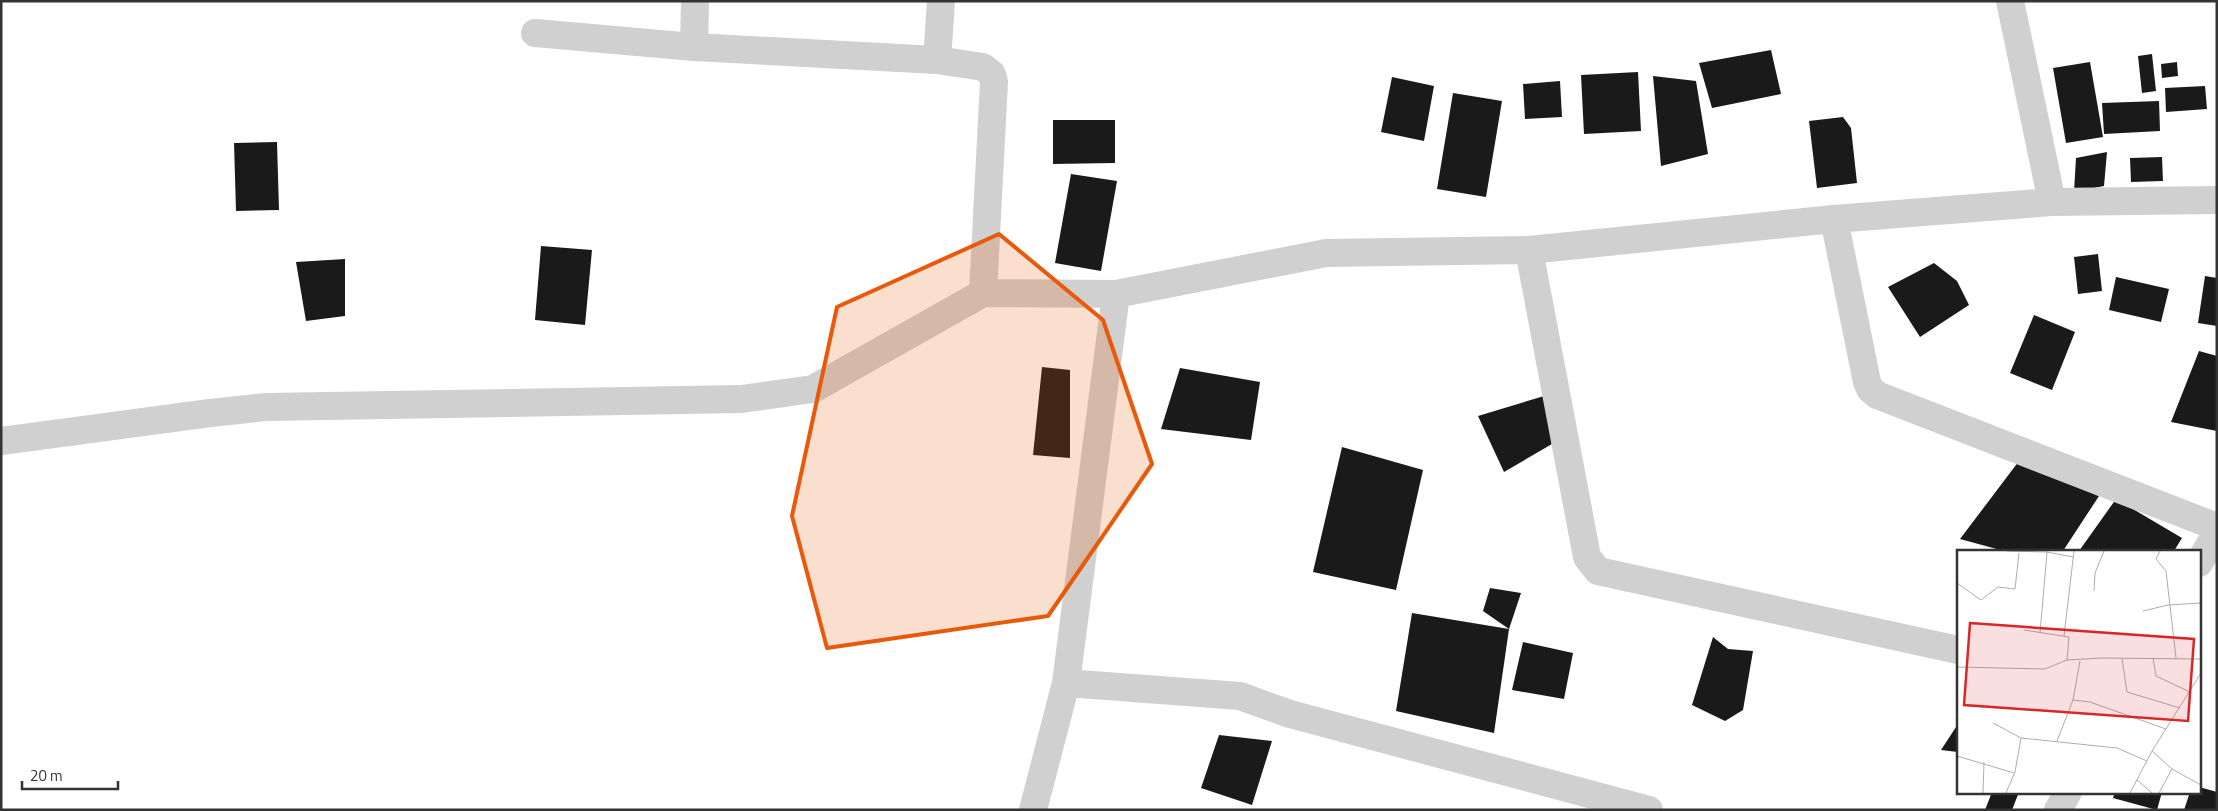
<svg xmlns="http://www.w3.org/2000/svg" width="2218" height="811" viewBox="0 0 2218 811" font-family="'Titillium Web',sans-serif">
	<rect width="100%" height="100%" fill="#fff"/>
	<path fill="#1a1a1a" d="M1771,50l10,44 -69,14 -13,-45z
		M2152,54l4,37 -14,2 -4,-37z
		M2090,62l13,75 -37,6 -13,-75z
		M2177,62l1,14 -16,2 -1,-14z
		M1638,72l3,59 -57,3 -3,-59z
		M1653,76l43,5 12,73 -47,12z
		M1392,77l42,9 -10,55 -43,-9z
		M1560,81l2,36 -37,2 -2,-35z
		M2205,86l2,23 -41,3 -1,-24z
		M1453,93l49,8 -16,96 -49,-8z
		M2159,101l1,30 -56,3 -2,-31z
		M1843,117l8,11 6,55 -40,5 -8,-67z
		M1053,120h62v43l-62,1z
		M277,142l2,68 -43,1 -2,-68z
		M2107,152l-3,34 -30,6 2,-34z
		M2162,157l1,24 -32,1 -1,-24z
		M1071,174l46,7 -16,90 -46,-8z
		M541,246l51,4 -7,75 -50,-5z
		M2098,254l4,37 -24,3 -4,-37z
		M345,259v57l-39,5 -10,-59z
		M1934,263l23,18 12,24 -49,32 -32,-50z
		M2205,276l12,2v48l-19,-3z
		M2116,277l53,12 -8,33 -52,-12z
		M2034,315l41,17 -23,58 -42,-17z
		M2199,351l18,5v75l-46,-9z
		M1042,367l28,3v88l-37,-3z
		M1180,368l80,14 -9,58 -90,-11z
		M1544,396l8,48 -48,28 -26,-56z
		M1342,447l81,23 -27,120 -83,-18z
		M2019,461l80,35 -36,55h-59l-44,-12z
		M2116,499l66,39 -8,13h-95z
		M1490,588l31,5 -12,36 -26,-18z
		M1412,613l97,16 -15,104 -98,-22z
		M1713,637l15,12 25,2 -10,59 -18,11 -33,-16z
		M1523,642l50,11 -9,46 -52,-9z
		M1958,724v28l-17,-2z
		M1219,735l53,6 -20,64 -51,-17z
		M2199,787l18,5v18h-33l6,-18h9z
		M1992,792h27l-7,18h-27z
		M2115,792h47l-5,18 -44,-12z"/>
	<g fill="none" stroke-linecap="round" stroke-linejoin="round">
		<path stroke="#d0d0d0" stroke-width="28" d="M2010,1l42,201
			M535,33l159,14 243,13 46,7 9,7 2,8 -11,211
			M694,47l1,-46
			M937,60l4,-59
			M1834,219l33,163 3,7 7,6 340,132
			M1529,250l58,307 11,14 360,79
			M1,441l209,-28 56,-6 475,-8 72,-10 170,-96 133,1 210,-41 203,-3 305,-31 218,-17 165,-2
			M2199,563l18,-31
			M1066,683l174,13 50,18 359,96
			M1033,810l33,-127 50,-389
			M2058,810l10,-18"/>
	</g>
	<path fill="#e8590c" fill-opacity="0.2" stroke="#e8590c" stroke-width="4" stroke-linejoin="round" d="M999,234l104,86 49,144 -104,152 -221,32 -35,-132 45,-209z"/>
	<g transform="translate(1957 550)">
		<rect width="244" height="244" fill="#fff"/>
		<path fill="none" stroke="#adadad" stroke-width="1" d="M50,1l40,1 26,5M203,1l-4,8 10,12 10,87M0,33l24,17 17,-13 17,2 4,-36M137,41l1,-18 9,-22M186,61l25,-6 33,-2M67,80l45,7 -2,23M83,83l7,-81M107,86l10,-85M196,108l3,18 34,16M165,109l5,33 53,16M0,117l88,2 22,-9 35,-2 99,1M116,150l17,2 76,27M36,173l28,15 96,10 30,13M100,191l16,-41 7,-39M195,201l20,18 29,16M0,206l57,17M180,230l15,13M26,243l1,-31M49,243l9,-21 6,-34M173,243l22,-42 49,-78M202,243l13,-24"/>
		<path fill="#d62828" fill-opacity="0.15" stroke="#d62828" stroke-width="2.5" d="M13,73l224,16 -6,82 -224,-16z"/>
		<rect width="244" height="244" fill="none" stroke="#333" stroke-width="2.5"/>
	</g>
	<rect width="2218" height="811" fill="none" stroke="#333333" stroke-width="5"/>
	<path d="M22 781v8h96v-8" fill="none" stroke="#333333" stroke-width="2.5"/>
	<text x="30" y="781" font-size="15" fill="#333333" stroke="#ffffff" stroke-width="4" paint-order="stroke">20 m</text>
</svg>
